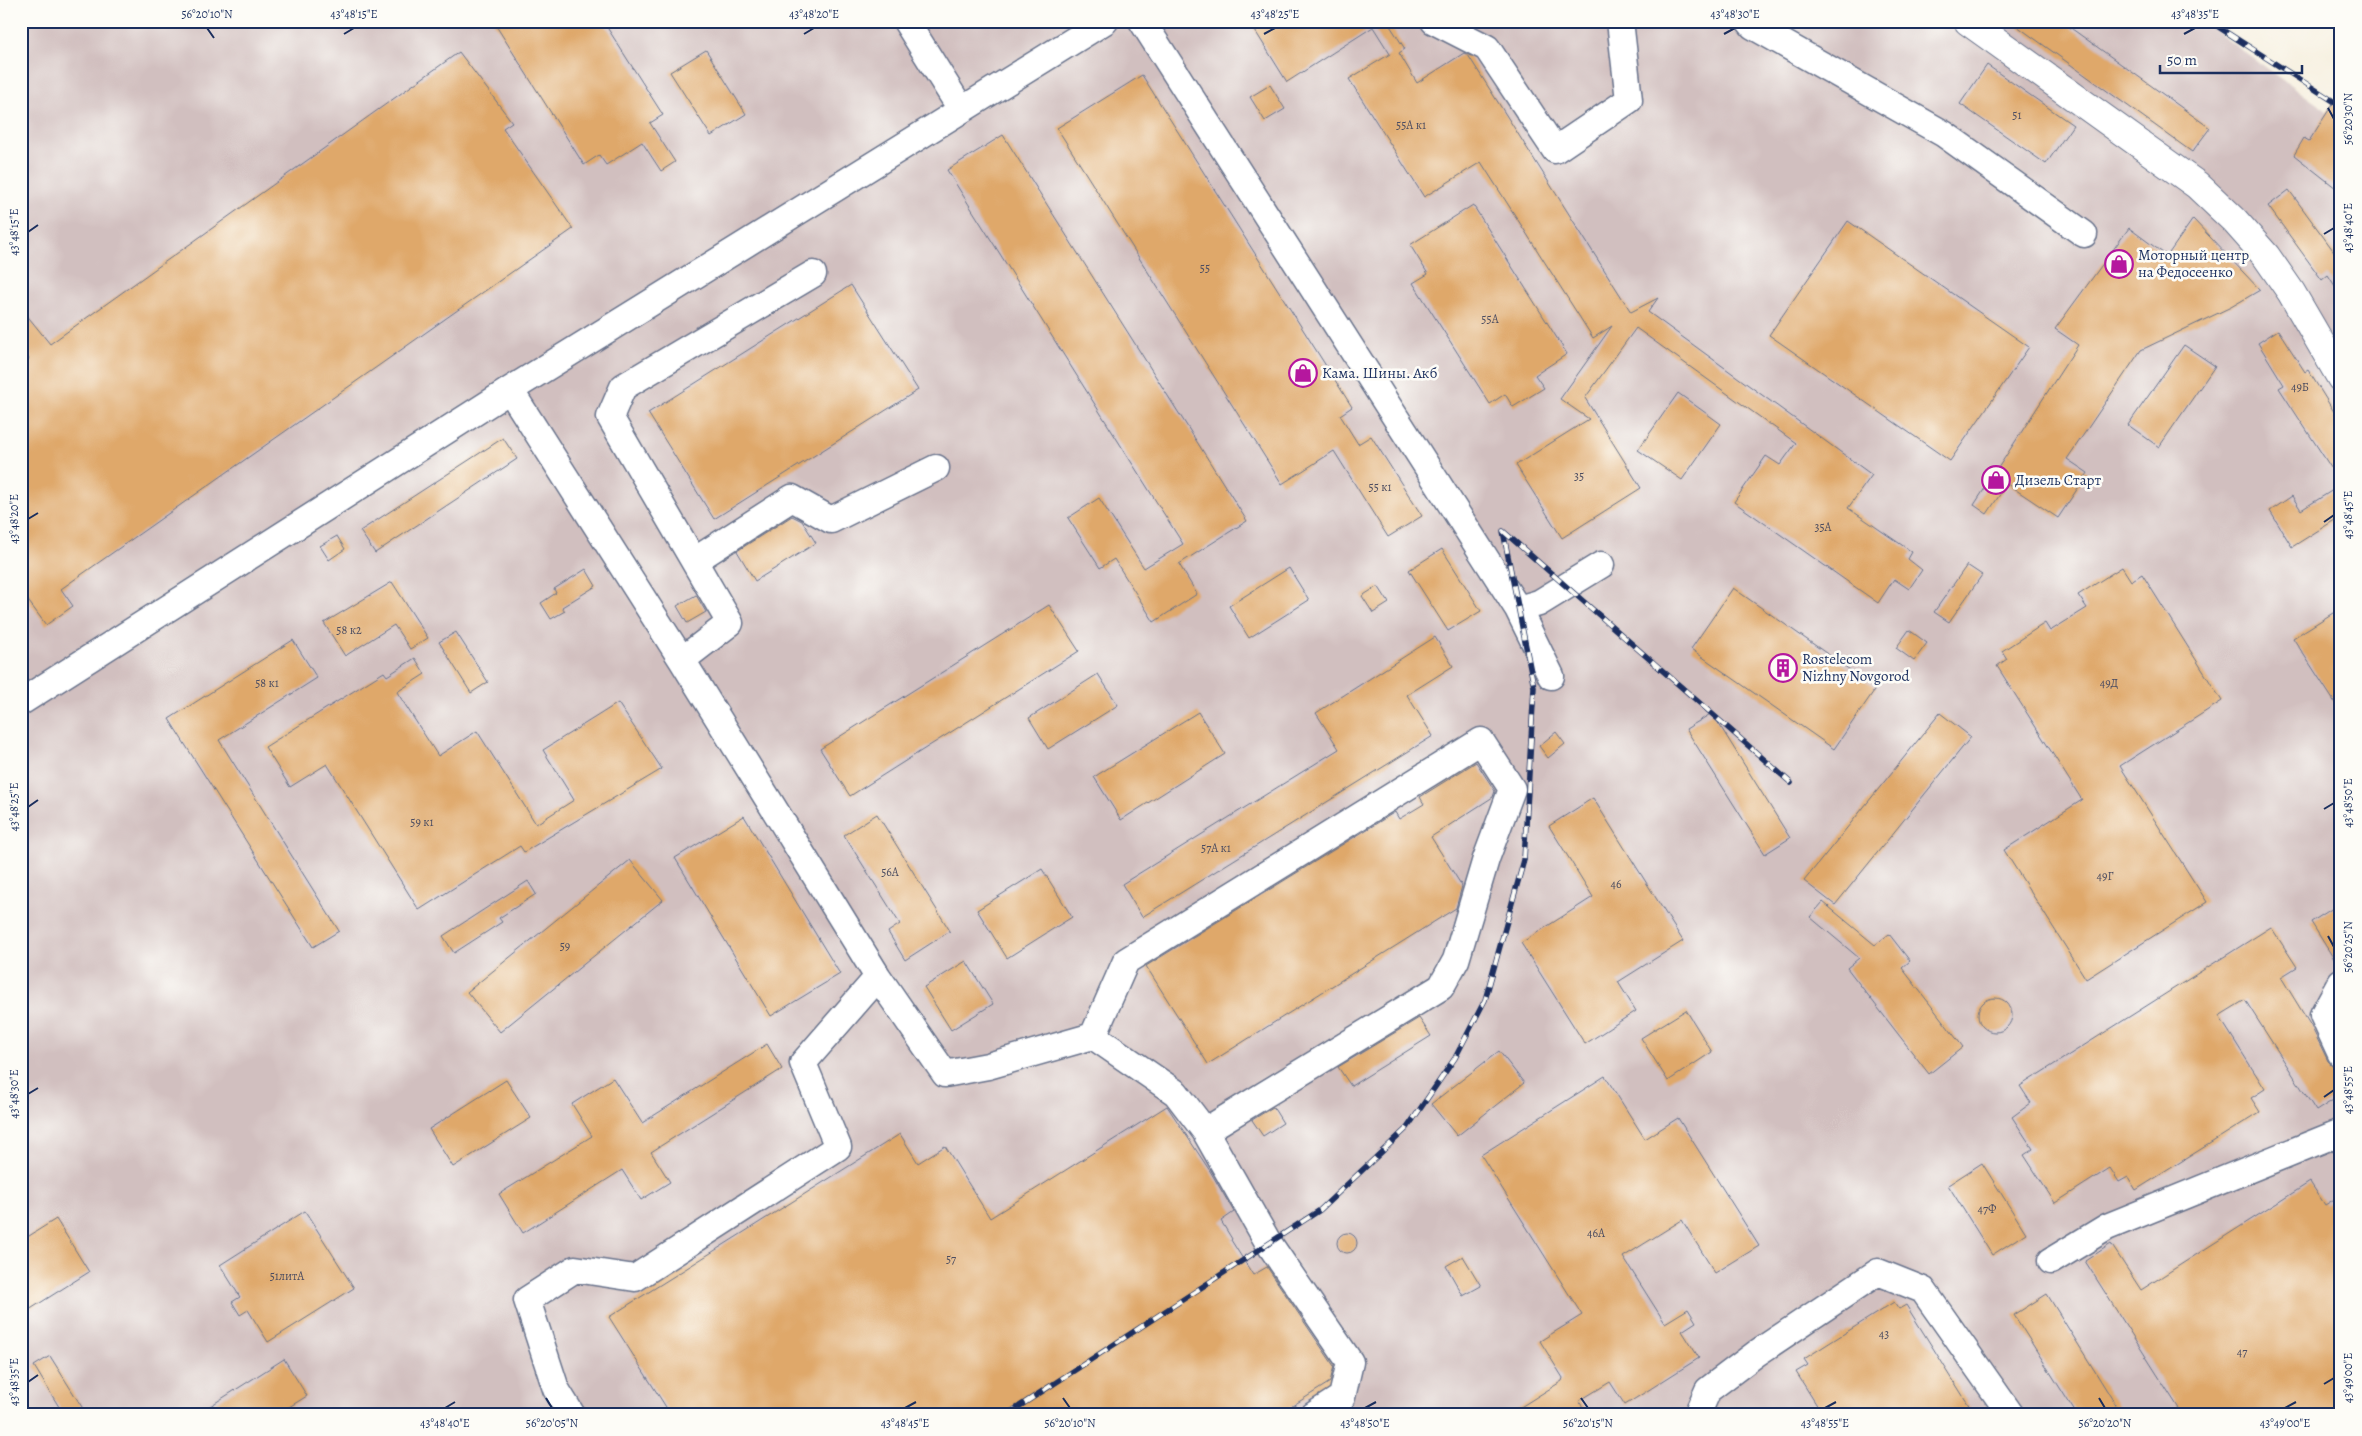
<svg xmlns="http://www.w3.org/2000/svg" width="2362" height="1436" viewBox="0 0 2362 1436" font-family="Alegreya,serif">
	<rect width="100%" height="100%" fill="#fdfcf7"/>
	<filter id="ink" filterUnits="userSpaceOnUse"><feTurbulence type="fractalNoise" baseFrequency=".02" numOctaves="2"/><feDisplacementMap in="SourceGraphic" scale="10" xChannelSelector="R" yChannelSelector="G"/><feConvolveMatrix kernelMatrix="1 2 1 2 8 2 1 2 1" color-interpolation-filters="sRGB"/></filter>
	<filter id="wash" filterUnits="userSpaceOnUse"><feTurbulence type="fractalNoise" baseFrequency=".0096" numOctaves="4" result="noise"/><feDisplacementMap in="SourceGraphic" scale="20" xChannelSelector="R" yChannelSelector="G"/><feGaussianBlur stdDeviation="1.12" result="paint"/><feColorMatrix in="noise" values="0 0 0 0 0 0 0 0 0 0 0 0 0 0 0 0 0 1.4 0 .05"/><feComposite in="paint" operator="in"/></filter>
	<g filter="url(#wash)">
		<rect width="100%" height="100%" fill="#f6efde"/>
		<path fill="#d1bfbf" d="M21,21h2180l140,100v1294h-2320z"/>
		<g id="blocks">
			<path fill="#dfa86a" d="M493,21h110l60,94 -13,8 25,39 -14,9 -19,-29 -36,23 -7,-10 -15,10z
				M1249,21h138l18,28 -6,4 18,30 47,-30 4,2 163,257 27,-14 -10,14 224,163 -24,33 64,44 -4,7 14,11 -13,19 -15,-10 -16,24 -144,-101 32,-46 14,9 16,-22 -160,-115 -51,70 56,90 -79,50 -46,-73 73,-46 -29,-20 52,-73 -19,12 -112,-176 -57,35 -75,-118 41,-25 -17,-27 -86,55z
				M2010,21h51l149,107 -18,24z
				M706,50l40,64 -35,22 -41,-64z
				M459,52l53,70 -9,6 70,101 -512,360 12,17 -27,19 -25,-34v-226l8,-6 -8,-9v-42l29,36z
				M1987,65l86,60 -27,39 -86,-60z
				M1142,75l210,332 -12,8 18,29 13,-8 51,80 -34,21 -54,-86 -52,33 -225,-356z
				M1270,85l15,24 -20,12 -15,-24z
				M2341,91v101l-47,-37 10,-17 5,3z
				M1003,135l244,386 -68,43 18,30 -43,28 -40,-63 -14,9 -32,-50 31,-20 45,70 39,-24 -236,-374z
				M2289,190l52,71v34l-13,-20 -6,5 -54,-74z
				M1473,205l94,149 -32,21 9,13 -31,19 -8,-13 -15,10 -77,-121 15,-9 -18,-29z
				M2193,219l67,71 -29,17 -90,43 -74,109 21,14 -30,45 -51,-34 -20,30 -13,-9 104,-160 -23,-16 74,-101 38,28z
				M1848,221l181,126 -79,114 -181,-126z
				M851,285l67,105 -204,129 -66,-106z
				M2278,330l27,42 3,-2 33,53v60l-62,-95 5,-3 -26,-42z
				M2184,345l31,21 -56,81 -31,-22z
				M1678,393l43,31 -39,56 -44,-30z
				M503,438l14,21 -142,94 -15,-22z
				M2341,485v31l-49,31 -22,-36 22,-15 9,14z
				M792,516l10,5 14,22 -61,38 -18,-30z
				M337,536l8,13 -16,11 -9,-14z
				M1442,549l39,62 -33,20 -39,-61z
				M1967,565l15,10 -33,47 -15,-10z
				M2122,567l9,14 11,-7 80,127 -102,65 87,136 -121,77 -82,-129 78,-50 -85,-134 10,-7 -5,-8 43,-28 5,8 37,-23 -9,-13z
				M1289,568l20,32 -60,38 -20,-32z
				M586,569l10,17 -34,21 3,4 -14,8 -10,-16 15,-10 -2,-4z
				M392,582l36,56 -18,11 -16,-24 -49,31 -21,-33z
				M1378,586l11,17 -16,10 -11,-17z
				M1733,588l143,100 -42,61 -143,-100z
				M696,595l10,17 -19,11 -10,-17z
				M1049,605l30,46 -229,145 -30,-47z
				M2341,608v104l-48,-74z
				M1909,630l18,13 -13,18 -18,-13z
				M456,632l32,50 -17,11 -32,-51z
				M1435,637l18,29 -46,29 26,41 -291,181 -20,-33 217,-135 -23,-36z
				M293,640l24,38 -98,62 120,191 -26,16 -144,-228z
				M415,658l10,16 -28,18 41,64 39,-25 59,93 38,-24 -31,-50 75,-47 44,66 -138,83 -4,-6 -101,64 -92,-146 -37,23 -25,-40 119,-75 3,4z
				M1098,674l20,31 -70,44 -19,-31z
				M1198,712l27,42 -104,66 -27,-43z
				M1712,713l78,125 -25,16 -79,-125z
				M1940,713l31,24 -136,168 -31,-24z
				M1556,732l9,12 -17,14 -9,-12z
				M1476,762l19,29 -2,6 -62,40 31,49 -6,22 -248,156 -62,-98 249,-154 4,7 25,-15 -4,-7z
				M1593,798l90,143 -65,41 18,29 -51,33 -64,-101 72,-46 -44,-71z
				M877,814l73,117 -45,29 -17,-28 12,-8 -56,-89z
				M744,816l96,158 -69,42 -96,-158z
				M630,860l33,40 -163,132 -33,-40z
				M1042,869l30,48 -65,41 -30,-48z
				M528,881l8,13 -37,24 3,4 -48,31 -11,-17z
				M1823,902l52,43 14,-11 21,27 -8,7 61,79 -34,27 -82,-106 12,-10 -49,-41z
				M2341,903v64h-2l-28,-45z
				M2271,927l26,40 -16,10 30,49 17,35 13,11v23l-25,16 -71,-111 -26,16 46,73 -14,9 9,14 -124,78 -8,-13 -9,5 -9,-14 -55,35 -31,-48 9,-6 -21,-32 19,-14 -11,-17z
				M966,961l27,43 -42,26 -27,-43z
				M1978 1015a17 17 0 1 1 34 0a17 17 0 1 1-34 0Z
				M1686,1010l26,42 -44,29 -27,-43z
				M1419,1018l12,18 -80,50 -13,-19z
				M767,1044l15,25 -131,83 19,30 -29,18 -19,-30 -99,63 -24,-39 93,-58 -20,-32 41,-26 29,45z
				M1499,1051l25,32 -67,53 -26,-32z
				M1605,1076l40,63 33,-21 81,128 -44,27 -33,-53 -59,37 42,66 23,-14 8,13 -14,9 17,27 -74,47 -15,-23 -31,19 9,14h-80l54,-34 1,-3 -23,-37 42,-26 -101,-160z
				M506,1080l25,38 -78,49 -24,-38z
				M1167,1106l43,65 24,41 -13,9 11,18 -1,1 22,35 14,-8 67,99 -4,16 -52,33h-607l-62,-98 291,-183 18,29 27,-17 45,72z
				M1273,1107l10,16 -20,13 -11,-16z
				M1982,1163l44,70 -34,22 -44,-70z
				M2310,1182l15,23 16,-10v220h-158l-98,-154 26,-17 30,46z
				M305,1211l49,77 -86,54 -20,-32 -8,5 -8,-13 8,-5 -20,-32z
				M56,1219l33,53 -68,43v-74z
				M1337 1243a10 10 0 1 1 20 0a10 10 0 1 1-20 0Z
				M1463,1256l18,30 -18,10 -17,-30z
				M2047,1294l75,121h-45l-63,-100z
				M1894,1302l5,7 7,-4 69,110h-152l-27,-43 12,-7 -4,-6z
				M50,1356l37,59h-23l-30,-49z
				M284,1359l23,37 -31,19h-80z"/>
		</g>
	</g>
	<g filter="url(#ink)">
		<use href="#blocks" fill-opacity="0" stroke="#68728b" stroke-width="1"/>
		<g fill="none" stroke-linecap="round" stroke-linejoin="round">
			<defs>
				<path id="minor" d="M906,21l55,88
					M1142,21l376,588 33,67
					M1434,21l53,27 68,102 74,-50 -9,-79
					M1749,21l4,5 191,108 140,100
					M510,390l172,270 196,317 67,97 43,-8 105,-30 83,57 29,38 63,111 82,120 -8,35 -28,18
					M694,561l98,-63 39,22 105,-52
					M1518,609l21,-6 62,-38
					M682,660l48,-37 -120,-206 13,-30 190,-113
					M21,702l489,-312 595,-369
					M2341,982l-18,33 18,39
					M1093,1036l33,-75 355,-220 31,48 -26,70 -30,101 -15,27 -236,144
					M2051,1261l56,-34 234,-95
					M572,1415l-16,-26 -29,-89 48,-31 60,9 203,-131 -35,-84 75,-86
					M1697,1415l11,-25 49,-37 121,-81 45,18 88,125"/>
				<path id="major" d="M1968,21l229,164 37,35 32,36 25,36 50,86"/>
			</defs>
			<use href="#minor" stroke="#68728b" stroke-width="29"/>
			<use href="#major" stroke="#68728b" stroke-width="30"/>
			<use href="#minor" stroke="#fff" stroke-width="26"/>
			<use href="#major" stroke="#fff" stroke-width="28"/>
			<defs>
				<path id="rail" d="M2209,21l132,85
					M1006,1415l314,-205 87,-82 48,-70 30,-58 39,-140 10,-173 -31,-156 288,252"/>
			</defs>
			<use href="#rail" stroke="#1b2f5e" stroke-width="5.5"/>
			<use href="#rail" stroke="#fdfcf7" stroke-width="4" stroke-dasharray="11" stroke-linecap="butt"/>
		</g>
	</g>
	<path fill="none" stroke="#1b2f5e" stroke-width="2" d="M207,28l7,10M344,34l10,-6M804,34l10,-6M1264,34l11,-6M1724,34l11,-6M2184,34l11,-6M2328,108l6,11M28,232l10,-7M2324,234l10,-6M28,519l10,-6M2324,522l10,-7M28,807l10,-7M2324,809l10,-6M2328,936l6,11M28,1094l10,-6M2324,1097l10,-7M28,1382l10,-7M2324,1384l10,-6M546,1398l6,10M1063,1398l7,10M1581,1398l7,10M2099,1398l6,10M445,1408l10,-6M905,1408l11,-6M1365,1408l11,-6M1825,1408l11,-6M2285,1408l11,-6"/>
	<defs>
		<symbol id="shop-ring" viewBox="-11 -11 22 22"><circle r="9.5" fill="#fdfcf7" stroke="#b5179e" stroke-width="1.5"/><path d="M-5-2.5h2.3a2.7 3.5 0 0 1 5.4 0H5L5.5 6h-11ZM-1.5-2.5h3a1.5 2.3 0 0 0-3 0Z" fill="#b5179e"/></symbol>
		<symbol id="building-ring" viewBox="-11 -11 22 22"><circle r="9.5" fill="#fdfcf7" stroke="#b5179e" stroke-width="1.5"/><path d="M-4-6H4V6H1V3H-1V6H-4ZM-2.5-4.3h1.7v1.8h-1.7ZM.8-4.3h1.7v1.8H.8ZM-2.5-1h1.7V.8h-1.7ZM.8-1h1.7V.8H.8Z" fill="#b5179e"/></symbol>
	</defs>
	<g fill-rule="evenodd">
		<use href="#shop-ring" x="2103" y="248" width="32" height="32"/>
		<use href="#shop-ring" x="1287" y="357" width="32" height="32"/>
		<use href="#shop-ring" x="1980" y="464" width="32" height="32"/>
		<use href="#building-ring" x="1767" y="652" width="32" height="32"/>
	</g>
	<g text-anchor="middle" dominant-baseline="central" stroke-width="5" stroke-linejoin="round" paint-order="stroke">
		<g font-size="12" fill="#4c4d61">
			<text x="2017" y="115">51</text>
			<text x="1411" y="125">55А к1</text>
			<text x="1205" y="268">55</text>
			<text x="1490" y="319">55А</text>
			<text x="2300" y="387">49Б</text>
			<text x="1579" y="476">35</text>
			<text x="1380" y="487">55 к1</text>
			<text x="1823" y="527">35А</text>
			<text x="349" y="630">58 к2</text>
			<text x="267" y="683">58 к1</text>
			<text x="2109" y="683">49Д</text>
			<text x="422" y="822">59 к1</text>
			<text x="1216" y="848">57А к1</text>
			<text x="890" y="872">56А</text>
			<text x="2105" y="876">49Г</text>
			<text x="1616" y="884">46</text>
			<text x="565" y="946">59</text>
			<text x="1987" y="1209">47Ф</text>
			<text x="1596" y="1233">46А</text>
			<text x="951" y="1259">57</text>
			<text x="287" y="1276">51литА</text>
			<text x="1884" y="1334">43</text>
			<text x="2242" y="1352">47</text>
		</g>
		<g font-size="15" fill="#1b2f5e" stroke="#fdfcf7" text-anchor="start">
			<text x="2138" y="255">Моторный центр<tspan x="2138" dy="17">на Федосеенко</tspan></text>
			<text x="1322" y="373">Кама. Шины. Акб</text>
			<text x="2015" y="480">Дизель Старт</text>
			<text x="1802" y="659">Rostelecom<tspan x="1802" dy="17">Nizhny Novgorod</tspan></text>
		</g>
	</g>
	<rect width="2362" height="1436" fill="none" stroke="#fdfcf7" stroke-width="55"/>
	<path d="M2160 65v8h142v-8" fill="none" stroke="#1b2f5e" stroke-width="2.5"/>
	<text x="2167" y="65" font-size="15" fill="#1b2f5e" stroke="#fdfcf7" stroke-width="4" paint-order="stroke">50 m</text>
	<rect x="28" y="28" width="2306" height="1380" fill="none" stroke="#1b2f5e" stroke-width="2"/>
	<g font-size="12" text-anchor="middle" fill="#1b2f5e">
		<text x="207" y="18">56°20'10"N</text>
		<text x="354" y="18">43°48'15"E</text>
		<text x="814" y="18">43°48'20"E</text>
		<text x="1275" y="18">43°48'25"E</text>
		<text x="1735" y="18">43°48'30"E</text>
		<text x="2195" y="18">43°48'35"E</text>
		<text transform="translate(2348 119) rotate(-90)" y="4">56°20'30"N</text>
		<text transform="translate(2348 228) rotate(-90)" y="4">43°48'40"E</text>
		<text transform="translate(14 232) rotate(-90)" y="4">43°48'15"E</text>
		<text transform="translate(2348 515) rotate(-90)" y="4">43°48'45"E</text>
		<text transform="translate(14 519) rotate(-90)" y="4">43°48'20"E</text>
		<text transform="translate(2348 803) rotate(-90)" y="4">43°48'50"E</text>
		<text transform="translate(14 807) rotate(-90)" y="4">43°48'25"E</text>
		<text transform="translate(2348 947) rotate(-90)" y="4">56°20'25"N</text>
		<text transform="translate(2348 1090) rotate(-90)" y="4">43°48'55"E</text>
		<text transform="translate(14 1094) rotate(-90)" y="4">43°48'30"E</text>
		<text transform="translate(2348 1378) rotate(-90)" y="4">43°49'00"E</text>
		<text transform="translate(14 1382) rotate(-90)" y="4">43°48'35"E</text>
		<text x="445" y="1427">43°48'40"E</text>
		<text x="552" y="1427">56°20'05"N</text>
		<text x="905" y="1427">43°48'45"E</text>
		<text x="1070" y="1427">56°20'10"N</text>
		<text x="1365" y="1427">43°48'50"E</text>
		<text x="1588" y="1427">56°20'15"N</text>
		<text x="1825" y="1427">43°48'55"E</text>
		<text x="2105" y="1427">56°20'20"N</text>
		<text x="2285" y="1427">43°49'00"E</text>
	</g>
</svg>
